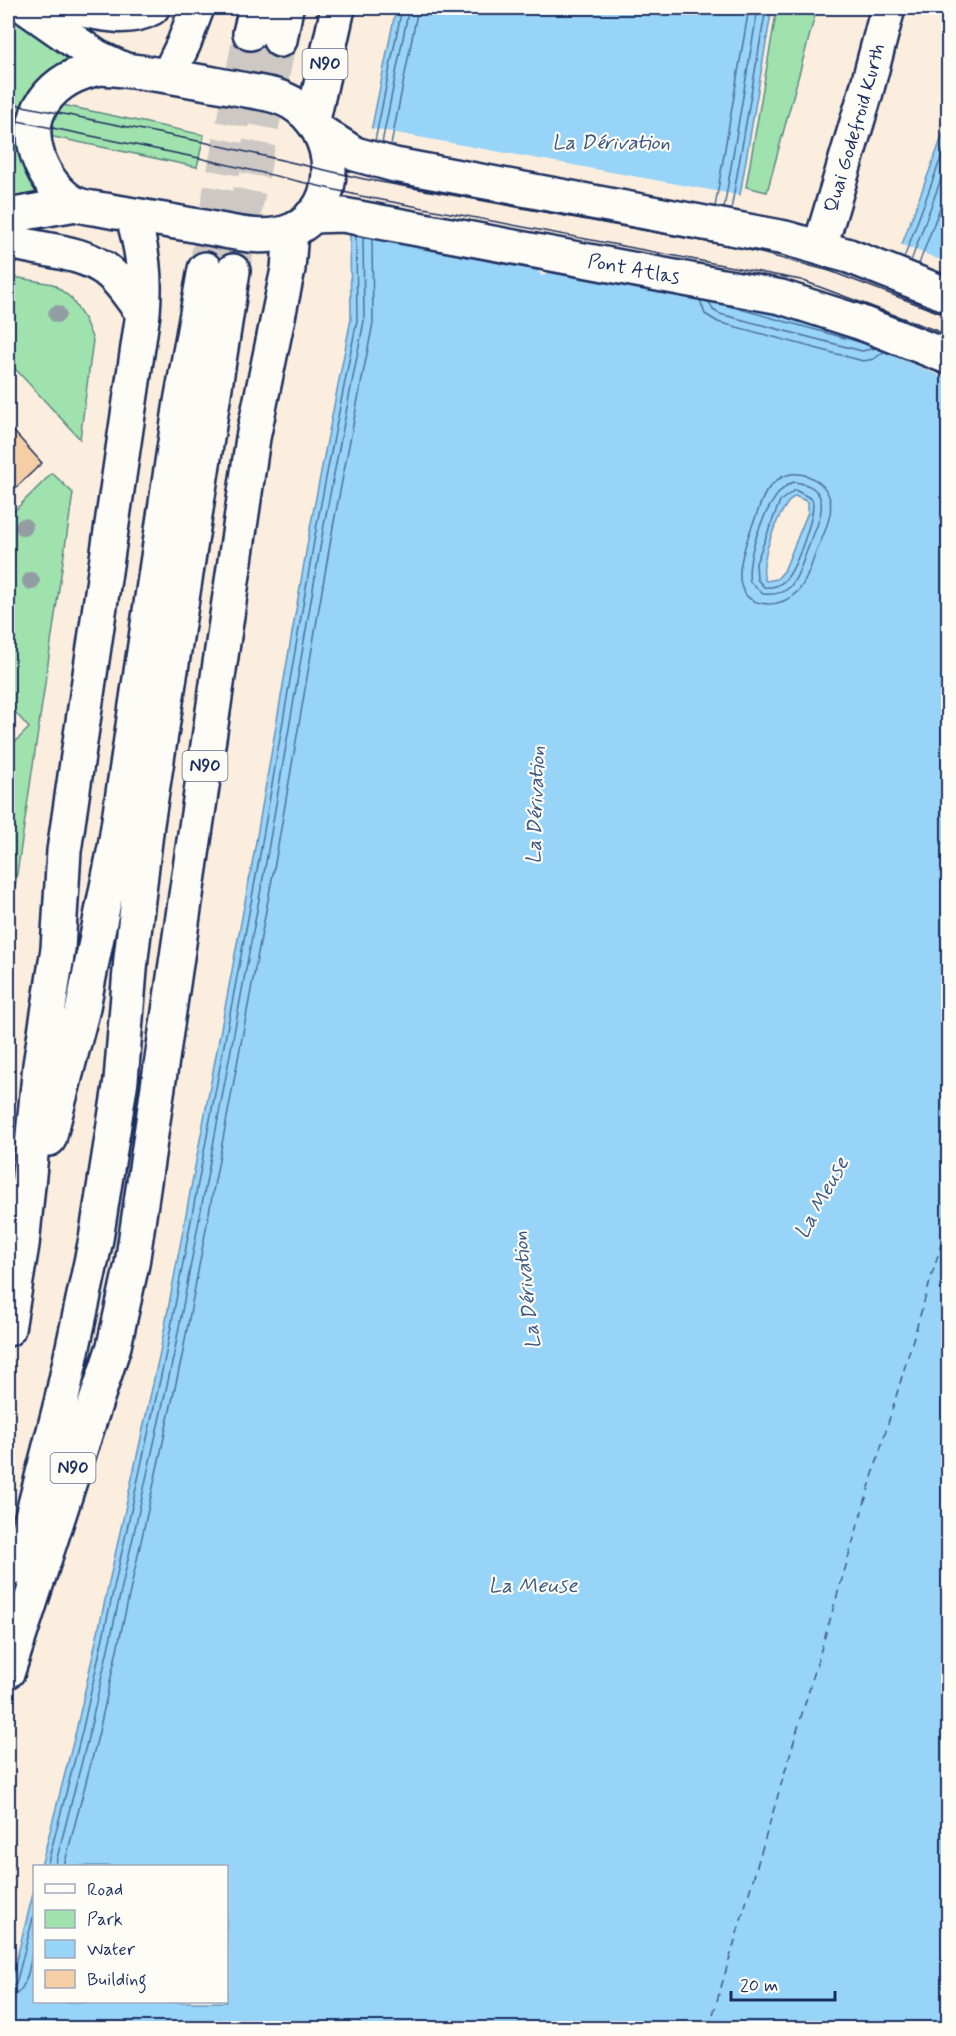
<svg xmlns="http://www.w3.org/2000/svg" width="956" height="2036" viewBox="0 0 956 2036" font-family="Mynerve,sans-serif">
	<rect width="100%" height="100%" fill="#fbeede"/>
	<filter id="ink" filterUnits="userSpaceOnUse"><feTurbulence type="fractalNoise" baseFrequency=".0167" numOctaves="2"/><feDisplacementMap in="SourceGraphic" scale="12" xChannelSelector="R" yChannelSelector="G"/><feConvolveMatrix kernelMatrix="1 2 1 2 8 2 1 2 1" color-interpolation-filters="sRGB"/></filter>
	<g filter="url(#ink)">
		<path fill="#a0e2ad" stroke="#5e8886" stroke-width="1.5" d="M8,8h19l70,49 -53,44 160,34 -7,32 -162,-34 26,61 -53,22z
			M777,8h40l-50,184 -21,-5z
			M8,276l45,8 18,14 14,22 8,20 -13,99 -72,-78z
			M52,473l21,20 -65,442v-186l21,-21 -21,-24v-187z"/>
		<path fill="#98d3f8" stroke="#6691ba" stroke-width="1.5" fill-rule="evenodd" d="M396,8h376l-50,292 145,38 81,-217v1907h-940v-35l26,-103v112h192v-136h-185l35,-135 84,-379 93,-493 58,-336 40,-204 -1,-84zM795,496l13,6v10l-24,59 -7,8 -11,2c-10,-14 14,-77 29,-85z"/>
		<path fill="#fbeede" d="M369,128l374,68 -18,102 12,3 -1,5 -186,-34 -8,4 -5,-6 -190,-37z
			M900,244l48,19v116l-95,-40 3,-7 9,3z"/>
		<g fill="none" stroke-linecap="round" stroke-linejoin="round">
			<path stroke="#4d719c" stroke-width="1.5" d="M375,141l27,-133
				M382,143l27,-135
				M391,145l27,-137
				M715,207l34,-199
				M724,208l34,-200
				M731,210l35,-202
				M904,258l44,-119
				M911,261l37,-101
				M919,264l29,-78
				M700,300l5,14 13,8 145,39 11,-2 11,-8
				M709,302l4,8 7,4 142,37 14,-3
				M718,303l149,41
				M791,474c9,-1 19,2 26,7 27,19 7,51 -2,74 -5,13 -9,28 -18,37 -8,8 -19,12 -29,12 -47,-2 -23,-59 -14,-83 4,-9 7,-21 12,-29 6,-9 15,-16 25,-18z
				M794,482c44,5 24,41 14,66 -5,12 -9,29 -18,39 -8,7 -17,8 -27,7l-13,-12c-6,-23 19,-94 44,-100z
				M795,490l17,9c5,13 -16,69 -26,80 -6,7 -13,9 -22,8l-7,-8 -1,-16 24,-62z
				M47,1866l35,-134 84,-379 93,-493 58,-336 40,-204 -1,-84
				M55,1866l34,-132 85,-380 92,-492 58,-337 40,-204 -1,-84
				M64,1866l34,-130 84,-380 93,-493 58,-336 40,-204 -1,-84
				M8,1989l8,-5 18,-70
				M8,1997c21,-2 22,-37 26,-54"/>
			<path stroke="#3a5884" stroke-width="1.5" stroke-dasharray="8 6" stroke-linecap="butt" d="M709,2028l239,-807"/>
		</g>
		<path fill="#f5cea5" stroke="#1b2f5e" stroke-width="1.5" d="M8,425l34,38 -34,32z"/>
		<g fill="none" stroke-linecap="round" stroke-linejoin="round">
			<path stroke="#cec8c4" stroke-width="33" stroke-dasharray="33 16" stroke-linecap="butt" d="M205,269l45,-236
				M233,271l47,-231"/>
			<defs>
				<g id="street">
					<path d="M27,8l70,49 28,13"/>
					<path d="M8,216l68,-12"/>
					<path id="s1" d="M820,247l46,-155 22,-84"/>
				</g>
				<g id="secondary">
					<path d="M101,68c45,3 90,12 134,20 19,4 40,5 57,15 45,26 53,103 1,127 -27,12 -62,2 -89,-3 -33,-6 -66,-11 -99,-17 -9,-2 -22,-2 -31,-7 -31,-18 -54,-69 -30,-102 14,-20 34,-29 57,-33z"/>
					<path d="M321,132l34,22 40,11 390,73 64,18 99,39"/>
					<path id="s2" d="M311,216l32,-1 438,82 78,25 89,35"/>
				</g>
				<path id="primary" d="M73,8c26,5 54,14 79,0
					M250,33l6,-25
					M280,40l6,-32
					M168,76l16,-33 13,-35
					M313,120l25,-112
					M8,241c32,10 76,9 102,32 13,11 22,27 33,40
					M49,1139l33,-127 33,-165 66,-445 24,-133
					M8,1329l14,-84 18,-180 18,-116 6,-98 79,-538c3,-36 0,-64 -11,-98
					M19,1567l42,-164 35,-164 25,-159 10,-122 16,-134 86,-553
					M8,1671l106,-325 18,-82 121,-826 35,-169 3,-38"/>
			</defs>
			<use href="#street" stroke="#1b2f5e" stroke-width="38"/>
			<use href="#secondary" stroke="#1b2f5e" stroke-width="38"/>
			<use href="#primary" stroke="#1b2f5e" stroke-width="38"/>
			<use href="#street" stroke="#fdfcf7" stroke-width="33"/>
			<use href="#secondary" stroke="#fdfcf7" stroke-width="33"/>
			<use href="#primary" stroke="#fdfcf7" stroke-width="33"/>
			<path stroke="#1b2f5e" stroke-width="1.5" d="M8,103l195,39 161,37 381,70 85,22 118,45
				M8,119l191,39 162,38 440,84 147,55"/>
		</g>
		<g fill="#929ea3">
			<circle cx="57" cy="314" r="9"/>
			<circle cx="24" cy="527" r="9"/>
			<circle cx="31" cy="581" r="9"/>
		</g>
	</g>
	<g text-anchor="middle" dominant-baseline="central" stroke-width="4.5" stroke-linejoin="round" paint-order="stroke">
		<g fill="#fdfcf7" stroke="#5f6c8c" stroke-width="1.5">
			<rect x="302.5" y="49" width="45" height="30" rx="4.5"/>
			<rect x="182.5" y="751" width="45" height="30" rx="4.5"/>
			<rect x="50.5" y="1453" width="45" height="30" rx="4.5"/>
		</g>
		<g font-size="18" font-weight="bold" fill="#1b2f5e">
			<text x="325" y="64">N90</text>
			<text x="205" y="766">N90</text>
			<text x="73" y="1468">N90</text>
		</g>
		<g font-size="20" fill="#1b2f5e" stroke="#fdfcf7">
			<text stroke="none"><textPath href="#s1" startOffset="124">Quai Godefroid Kurth</textPath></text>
			<text stroke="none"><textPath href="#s2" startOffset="328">Pont Atlas</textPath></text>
		</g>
		<g font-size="21" font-style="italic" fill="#3a5884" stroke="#fdfcf7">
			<text x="611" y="143">La Dérivation</text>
			<text transform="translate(536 805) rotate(-88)">La Dérivation</text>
			<text transform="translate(822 1198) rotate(-61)">La Meuse</text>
			<text transform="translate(527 1290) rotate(-97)">La Dérivation</text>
			<text x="533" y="1586">La Meuse</text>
		</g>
	</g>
	<rect width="956" height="2036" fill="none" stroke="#fdfcf7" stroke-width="30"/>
	<rect x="15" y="15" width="926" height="2006" fill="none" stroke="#1b2f5e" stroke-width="2" filter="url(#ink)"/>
	<rect x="33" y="1865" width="195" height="138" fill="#fdfcf7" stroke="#a3aaba" stroke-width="1.5"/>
	<rect x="45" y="1884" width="30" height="9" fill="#fdfcf7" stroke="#a3aaba" stroke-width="1.5"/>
	<text x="87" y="1895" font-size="18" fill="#1b2f5e">Road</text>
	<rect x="45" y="1910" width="30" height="18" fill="#a0e2ad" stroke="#a3aaba" stroke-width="1.5"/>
	<text x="87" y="1925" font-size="18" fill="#1b2f5e">Park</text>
	<rect x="45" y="1940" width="30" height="18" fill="#98d3f8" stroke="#a3aaba" stroke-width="1.5"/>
	<text x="87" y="1955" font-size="18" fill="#1b2f5e">Water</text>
	<rect x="45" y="1970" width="30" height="18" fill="#f5cea5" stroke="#a3aaba" stroke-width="1.5"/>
	<text x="87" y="1985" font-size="18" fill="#1b2f5e">Building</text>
	<path d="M731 1991v9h104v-9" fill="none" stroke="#1b2f5e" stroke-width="3"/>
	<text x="740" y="1991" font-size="18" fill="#1b2f5e" stroke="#fdfcf7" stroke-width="4.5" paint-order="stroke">20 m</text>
</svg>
